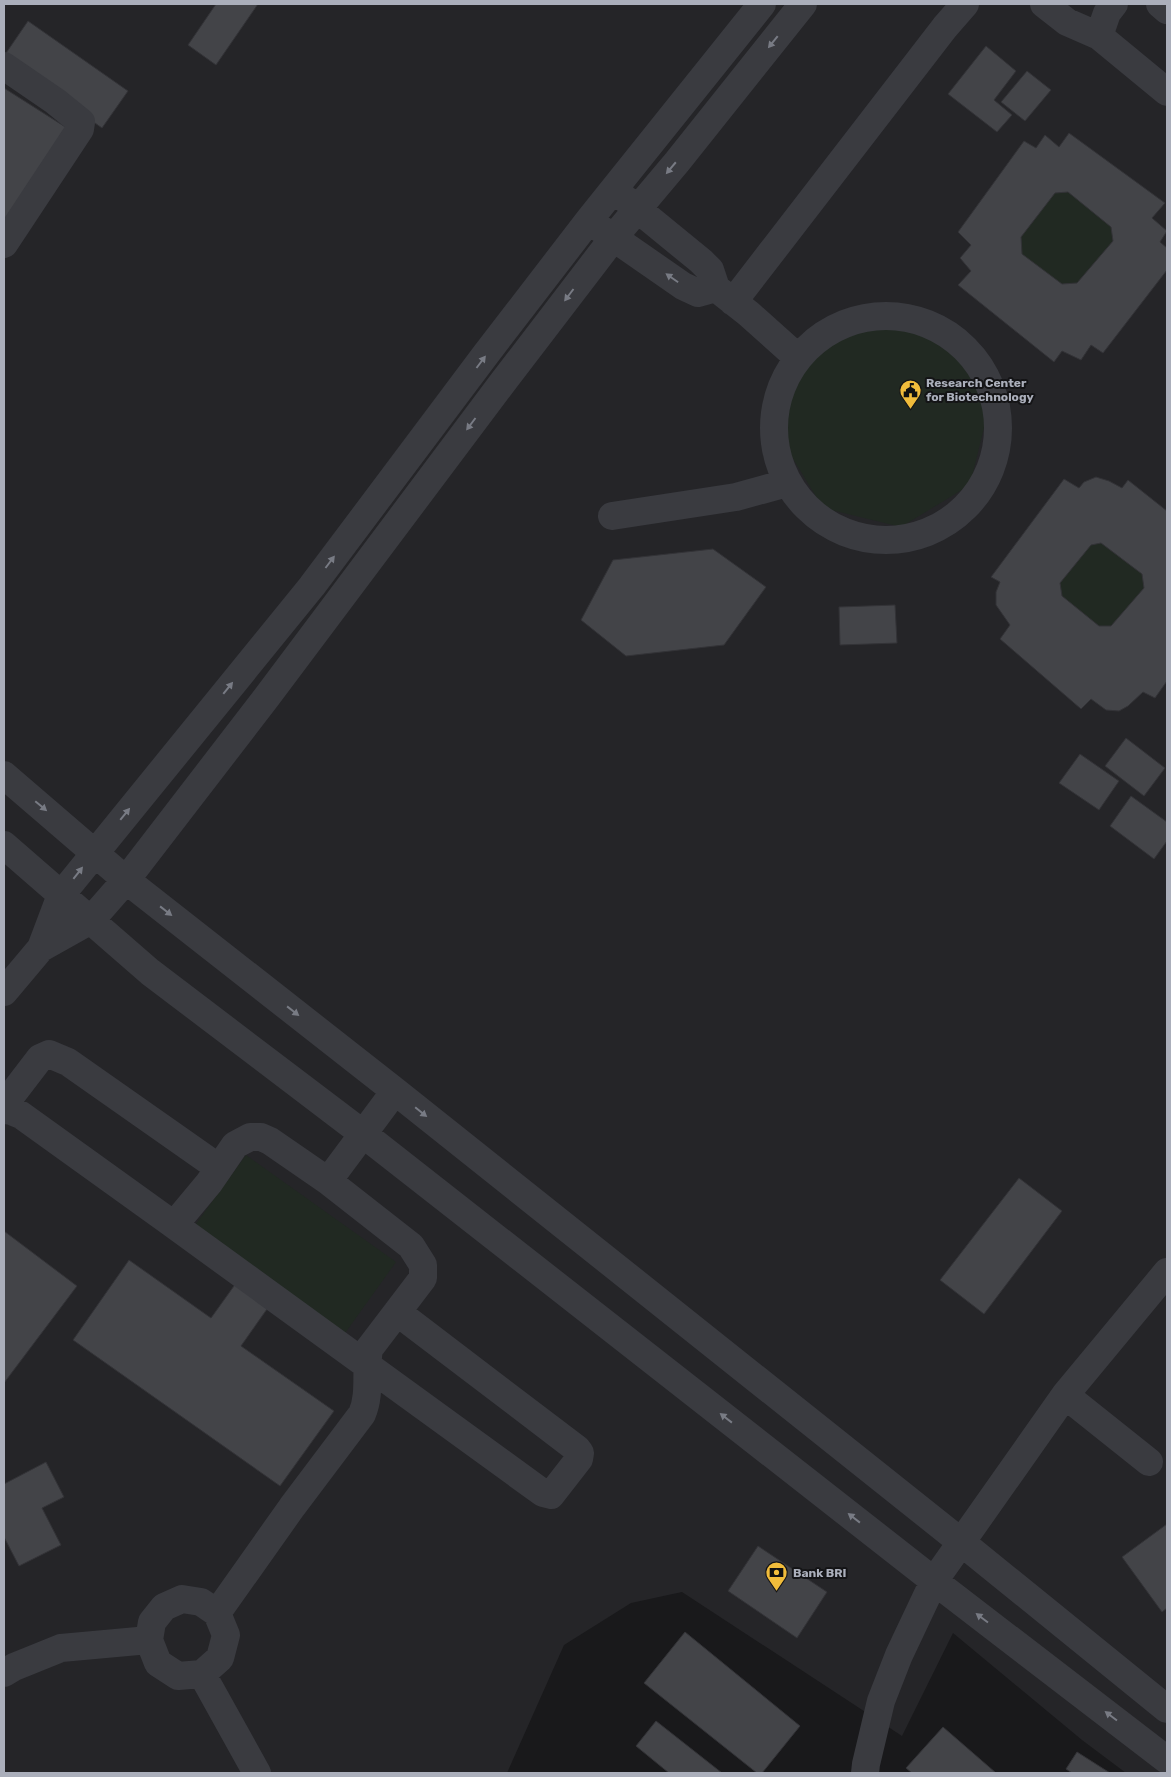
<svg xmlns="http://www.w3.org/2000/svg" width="1171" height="1777" viewBox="0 0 1171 1777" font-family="Rubik,sans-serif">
	<rect width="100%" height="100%" fill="#19191b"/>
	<path fill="#252528" d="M4,4h1163v1769h-41l-44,-33 -129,-107 -51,103 -220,-144 -51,11 -67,42 -57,128h-503z"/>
	<path fill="#212922" d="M1068,192l43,35 2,14 -36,42 -15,1 -40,-30 -1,-17 34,-44z
		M868,319l78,19 43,69 -19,78 -69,42 -78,-19 -42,-69 18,-78z
		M1101,543l41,31 2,14 -33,38h-12l-37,-30 -2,-13 31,-38z
		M246,1155l150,107 -53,74 -150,-108z"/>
	<path fill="#434448" stroke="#333337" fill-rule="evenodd" d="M216,4h42l-42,61 -28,-20z
		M28,21l100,70 -26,37 -98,-70v-2z
		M986,46l30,25 -22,29 18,15 -15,17 -49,-38z
		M1027,71l24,19 -26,31 -24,-19z
		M4,88l63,40 -63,99z
		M1069,133l96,70 -13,15 15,13 -7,11 7,6v22l-64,83 -12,-8 -10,15 -19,-9 -8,11 -96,-77 13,-14 -11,-13 11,-13 -13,-13 66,-91 12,7 9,-13 14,12zM1068,192l43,35 2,14 -36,42 -15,1 -40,-30 -1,-17 34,-44z
		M1096,477l13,4 13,7 6,-8 39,31v170l-12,17 -12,-6 -15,14 -9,5 -13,-1 -15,-11 -10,10 -81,-70 10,-14 -14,-20v-13l4,-10 -9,-5 73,-98 15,9 5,-6zM1101,543l41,31 2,14 -33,38h-12l-37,-30 -2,-13 31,-38z
		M713,549l53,38 -42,58 -98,11 -45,-36 32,-60z
		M895,605l2,38 -57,2 -1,-38z
		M1126,738l39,30 -21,28 -39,-30z
		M1080,754l39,27 -20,29 -40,-27z
		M1131,796l36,26v19l-13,18 -44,-33z
		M1019,1178l43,33 -78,103 -44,-34z
		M4,1231l73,55 -73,97z
		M129,1260l82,58 28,-39 33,23 -31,44 93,65 -54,75 -207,-146z
		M46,1462l18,35 -22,11 19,37 -42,21 -15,-29v-53z
		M1167,1524v84l-5,4 -40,-55z
		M758,1546l69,46 -30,46 -69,-47z
		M685,1632l115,94 -38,47h-5l-113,-90z
		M656,1721l66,52h-53l-33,-27z
		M943,1727l53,46h-84l-6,-5z
		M1077,1752l33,21h-38l-6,-4z"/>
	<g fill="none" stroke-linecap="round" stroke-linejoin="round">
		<path stroke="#3a3b40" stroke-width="28" d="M1044,4l23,18 32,14 68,56
			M1160,4l7,6
			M1099,36l8,-23 7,-9
			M4,66l51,35 26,21 -1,7 -76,115
			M624,198l77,63 9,9 6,18 33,26 48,43
			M598,227l85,59 15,7 18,-5
			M733,302l212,-275 20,-23
			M774 428a112 112 0 1 1 224 0a112 112 0 1 1-224 0Z
			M612,516l124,-19 51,-14
			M4,775l122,105 269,211 566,451 206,167
			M4,845l146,127 212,161 572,448 233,179
			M41,948l50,-28 35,-40 140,-182 237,-316 111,-145 63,-75 126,-158
			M4,992l37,-44 20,-53 251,-309 174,-232 103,-134 173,-216
			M4,1105l36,-47 9,-4 19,8 151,106
			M4,1110l7,1 10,4 153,110 35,-42 26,-38 15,-8h11l9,4 58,40 67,-90
			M174,1225l369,268 8,2 28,-36 1,-6 -3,-4 -180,-137
			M1065,1395l84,67
			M182,1599l19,3 16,11 9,22 -6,23 -18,16 -24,2 -20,-13 -9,-23 3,-18 12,-15z
			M217,1613l75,-106 70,-93c9,-21 3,-43 7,-65l54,-71v-13l-12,-19 -83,-65
			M4,1673l10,-6 47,-19 88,-8
			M202,1674l55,99
			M865,1773l1,-9 15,-63 18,-46 35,-74 131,-186 102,-123"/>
	</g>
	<defs><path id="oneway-solid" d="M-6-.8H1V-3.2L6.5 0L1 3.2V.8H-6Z" transform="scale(1.25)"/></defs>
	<g fill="#787b84">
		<use href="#oneway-solid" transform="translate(773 42) rotate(129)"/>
		<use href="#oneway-solid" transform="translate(671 168) rotate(130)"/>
		<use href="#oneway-solid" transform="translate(672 278) rotate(-145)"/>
		<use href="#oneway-solid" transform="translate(569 295) rotate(127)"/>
		<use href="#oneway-solid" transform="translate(481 362) rotate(-53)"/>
		<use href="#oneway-solid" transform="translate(471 424) rotate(127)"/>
		<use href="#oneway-solid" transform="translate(330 562) rotate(-53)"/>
		<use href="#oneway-solid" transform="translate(228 688) rotate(-51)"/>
		<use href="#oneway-solid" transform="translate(41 806) rotate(40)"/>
		<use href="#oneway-solid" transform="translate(125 814) rotate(-51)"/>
		<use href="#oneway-solid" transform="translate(78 873) rotate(-52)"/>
		<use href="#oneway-solid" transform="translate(166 911) rotate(38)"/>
		<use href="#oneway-solid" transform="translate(293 1011) rotate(38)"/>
		<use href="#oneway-solid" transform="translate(421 1112) rotate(39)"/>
		<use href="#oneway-solid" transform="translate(726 1418) rotate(-142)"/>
		<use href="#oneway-solid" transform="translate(854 1518) rotate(-142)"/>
		<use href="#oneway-solid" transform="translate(982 1618) rotate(-143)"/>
		<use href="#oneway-solid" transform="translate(1111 1716) rotate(-143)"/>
	</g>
	<defs>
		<symbol id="civic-pin" viewBox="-11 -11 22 30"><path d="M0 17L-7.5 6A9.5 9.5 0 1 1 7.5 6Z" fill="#f1bc3b" stroke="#141416"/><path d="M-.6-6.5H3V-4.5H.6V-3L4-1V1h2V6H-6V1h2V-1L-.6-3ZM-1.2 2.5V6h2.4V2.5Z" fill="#111"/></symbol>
		<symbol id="bank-pin" viewBox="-11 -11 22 30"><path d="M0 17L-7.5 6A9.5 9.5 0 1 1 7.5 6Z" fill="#f1bc3b" stroke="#141416"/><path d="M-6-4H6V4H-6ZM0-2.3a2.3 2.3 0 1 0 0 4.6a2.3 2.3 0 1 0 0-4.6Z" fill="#111"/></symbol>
	</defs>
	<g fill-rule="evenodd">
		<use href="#civic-pin" x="898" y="378" width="25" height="34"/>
		<use href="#bank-pin" x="764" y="1560" width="25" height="34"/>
	</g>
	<g text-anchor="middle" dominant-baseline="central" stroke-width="4" stroke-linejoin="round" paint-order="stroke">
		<g font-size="12" font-weight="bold" fill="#abafbb" stroke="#141416" text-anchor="start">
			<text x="926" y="383">Research Center<tspan x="926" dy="14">for Biotechnology</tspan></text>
			<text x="793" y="1573">Bank BRI</text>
		</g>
	</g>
	<rect width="1171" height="1777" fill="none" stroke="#abafbb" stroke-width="10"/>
</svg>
